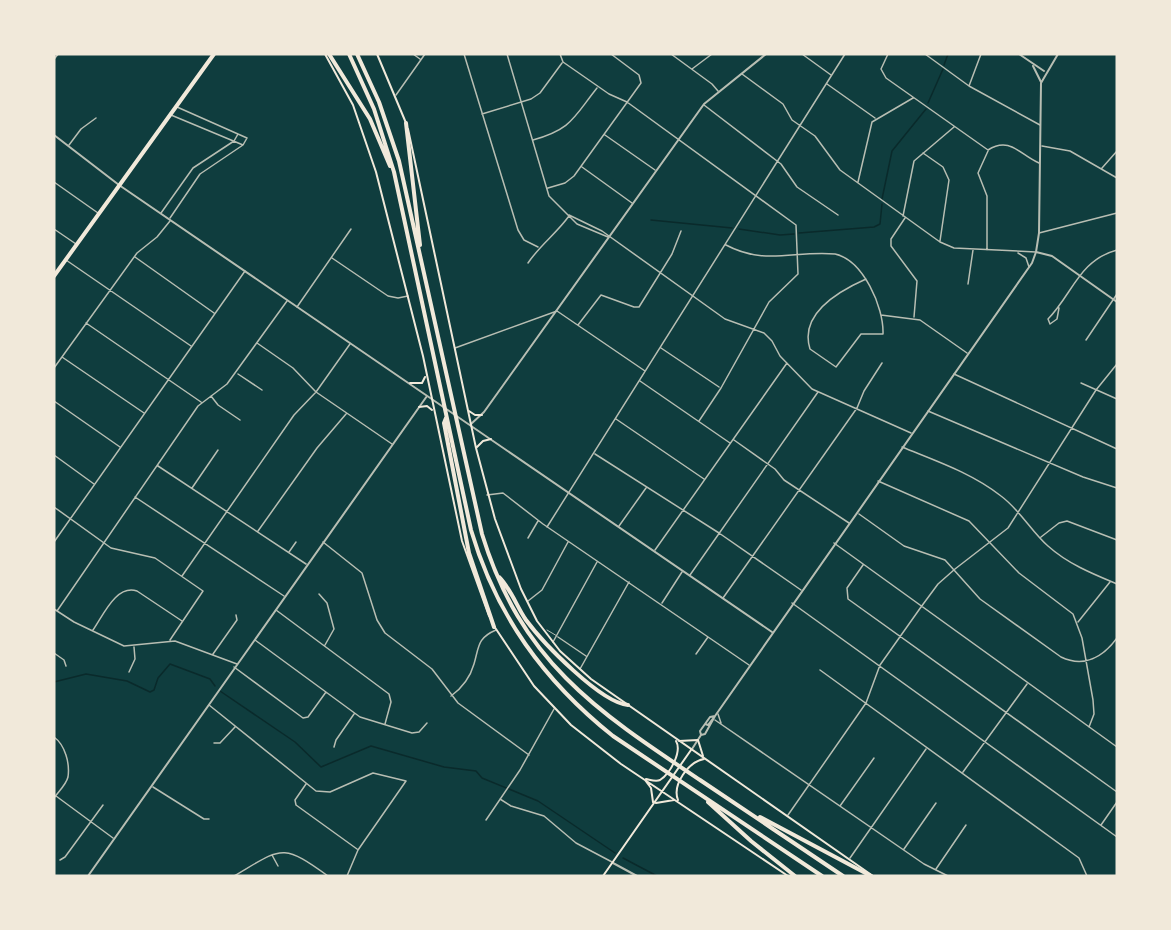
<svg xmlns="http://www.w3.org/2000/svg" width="1171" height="930" viewBox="0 0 1171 930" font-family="'Sofia Sans Condensed',sans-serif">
	<rect width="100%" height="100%" fill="#0f3d3e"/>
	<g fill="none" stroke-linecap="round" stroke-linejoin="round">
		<path stroke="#0a2a2b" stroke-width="1.5" d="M944,65l4,-11
			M928,103l15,-34
			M882,199l10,-48 34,-42
			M651,220l81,8
			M739,229l41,6 14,-1
			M799,233l75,-6 6,-3 2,-20
			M54,682l32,-8 41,7 23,11 4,-2 4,-12 12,-14 40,15 5,7
			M220,691l75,51 26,25 50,-21 73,21 32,4 6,7 56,23 77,52
			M623,858l34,18"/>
		<path stroke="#b8beb3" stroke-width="1" d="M547,630l10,6"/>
		<path stroke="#b8beb3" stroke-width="1.5" d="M413,54l7,5
			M464,54l54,176 6,10 14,7
			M507,54l42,142 28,28 31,13
			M560,54l3,8
			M671,54l41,30 6,7
			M802,54l29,21
			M888,54l-7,15 5,9 102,72c22,-14 32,5 51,13
			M925,54l44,32 71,39
			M563,62l46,32 18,8 169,123 2,49 -29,28 -48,86 -22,33
			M692,69l20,-15
			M742,74l41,30 9,16 23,16 25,34 100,72 14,6 82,4
			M827,84l48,34
			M969,86l12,-32
			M396,95l29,-41
			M704,105l77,59 16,23 41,28
			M482,114l49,-15 9,-6 22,-30
			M171,115l72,30
			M605,135l50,35
			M533,140c39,-11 40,-22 64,-52
			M69,145l12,-16 15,-11
			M1042,146l28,5 47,27
			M923,153l20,14 6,13 -9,61
			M582,167l50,36
			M1102,168l15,-17
			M54,182l44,31
			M858,182l14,-60 41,-24
			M548,188l17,-5 9,-7 67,-93 -2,-8 -28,-21
			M161,213l32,-45 41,-27 4,-7
			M569,215l33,16 123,88 39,14 8,8 8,15 32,33 99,44
			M903,216l11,-55 40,-34
			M170,218l30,-44 43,-29 4,-7 -70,-31
			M905,218l-14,21v7l26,35 -3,36
			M54,229l22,15
			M1039,233l78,-20
			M726,245c39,21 69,5 109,9 28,6 49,53 48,80h-22l-25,33 -26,-18c-11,-35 29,-58 56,-70
			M987,250v-54l-9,-23 10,-22
			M1018,253l8,5 3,9
			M135,257l79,56
			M332,258l56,38 10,2 10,-2
			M66,260l125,86
			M528,263c12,-18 28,-29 41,-47
			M968,284l5,-34
			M297,307l54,-78
			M1059,308l-2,11 -7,5 -2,-5c24,-24 31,-59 69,-69
			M881,315l39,5 47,33
			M86,323l115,79
			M578,325l23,-30 33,12h5l33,-53 9,-23
			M1086,340l31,-46
			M257,343l36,25 23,24 76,52
			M455,348l102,-37 88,60
			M661,348l58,39
			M62,357l82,56
			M54,368l83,-115 20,-16 13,-16
			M238,374l24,16
			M954,374l163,75
			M640,381l90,62
			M1081,383l36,16
			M211,396l7,9 22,15
			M54,401l66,46
			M928,411l155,66 34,11
			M616,419l88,60
			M734,440l41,29 9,11 65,43
			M902,447c34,14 70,26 99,49 19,14 30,35 47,50 20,18 45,28 69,38
			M595,454l124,79 82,57
			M54,455l40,29
			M158,466l148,98
			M878,481l91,40 50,52 54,41 9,24 11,62 1,14 -5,13
			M192,488l26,-38
			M487,495l16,-2 40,31 206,141
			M135,497l149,99
			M54,507l57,41 44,10 48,33 -33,49
			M859,514l45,32 41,14 35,39 81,58c23,11 42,0 56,-19
			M619,526l27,-38
			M547,527l298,-473
			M258,531l59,-83 29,-34
			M1041,537l18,-14 8,-2 50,19
			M528,538l10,-17
			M54,542l191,-271
			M323,542l39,31 15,47 8,13 47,36 26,34 71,52
			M834,543l283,204
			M655,550l132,-187
			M289,552l7,-10
			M863,565l-16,23 1,11 269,193
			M690,575l128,-183
			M182,576l112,-161 22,-23 34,-48
			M319,594l8,9 7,26 -9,16
			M723,598l134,-190 7,-17 18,-28
			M528,601l14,-11 26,-48
			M662,603l20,-31
			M792,603l325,234
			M54,609l20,13 50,24 51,-5 62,23
			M276,610l113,84 2,8 -6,22
			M57,611l141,-205 29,-22 60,-83
			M1078,622l32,-40
			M93,630c10,-14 23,-46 44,-39l45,30
			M558,637l28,19
			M255,640l105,77 52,16 7,-1 8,-9
			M553,642l44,-80
			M54,653l10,7 2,6
			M213,654l24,-34 -1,-5
			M696,654l12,-17
			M234,667l69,51 5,-1 18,-25
			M580,669l49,-87
			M820,670l259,188 8,18
			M129,672l6,-13 -1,-12
			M451,696c11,-8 19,-18 23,-32 5,-17 3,-26 22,-34
			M209,705l107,86 14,1 43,-19 33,8 -48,69 -11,26
			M718,714l3,9
			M715,720l209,144 24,12
			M54,737c11,8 16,26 14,40 -2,8 -10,15 -14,21
			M214,743h6l15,-16
			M334,747l2,-7 18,-26
			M963,772l64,-88
			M306,784l-11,16 1,5 61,44
			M153,787l51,32h5
			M56,796l57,42
			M500,799l11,7 33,10 32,27 36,19
			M840,806l34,-48
			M788,815l78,-112 14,-38 41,-58 17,-23 17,-15 53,-41 88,-138 21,-26
			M486,820l34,-50 34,-61
			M1101,825l16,-23
			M904,849l32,-46
			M272,855l6,11
			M850,858l76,-109
			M60,860l5,-3 38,-52
			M936,869l30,-44
			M234,876c48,-28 47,-34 94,0"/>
		<path stroke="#b8beb3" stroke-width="2" d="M1019,54l25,17
			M54,59l4,-5
			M1033,66l8,16
			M54,135l65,50 653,447
			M1036,252l16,4 65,46
			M471,424l13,-12 220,-308 62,-50
			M705,724l3,1 7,-9
			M701,735l-1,-4 10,-14 5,-1
			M692,749l9,-14 4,-1 10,-18 317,-453 4,-11 3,-19 2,-150 17,-29
			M613,863l24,13
			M88,876l339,-480"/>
		<path stroke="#f1e9da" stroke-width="2" d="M325,54l28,51 23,67 47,184 39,185 27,75
			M377,54l29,69
			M408,129l68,319 19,71 26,70 16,32 23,30 31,28 282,197
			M410,383h12l3,-6
			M419,407l8,-1 5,4
			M469,411l6,4h7
			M476,448l7,-7 8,-2
			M494,626l40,60 37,39 50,39 167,112
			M679,741l19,-1 5,16
			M646,779c5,1 10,3 14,1 11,-7 22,-29 16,-39
			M645,780l6,8 2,14
			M678,800c-6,-15 10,-38 26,-41
			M656,803l18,-3
			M603,876l88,-126"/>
		<path stroke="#f1e9da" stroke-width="4" d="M54,276l160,-222"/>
		<path stroke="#f1e9da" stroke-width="4" d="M329,54l41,65 20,47
			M349,54l25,55 20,63 77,358c25,85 73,151 142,206l209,140
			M357,54l22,48 20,59 83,373c39,127 113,176 218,246 48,32 95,64 143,96
			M406,123l14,122
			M446,418l-2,5 25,130 25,74
			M499,577c12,12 18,30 27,43 17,23 75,83 102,85
			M708,802l43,39 44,35
			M760,817l111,59"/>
	</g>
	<rect width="1171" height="930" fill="none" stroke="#f1e9da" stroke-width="111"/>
</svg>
